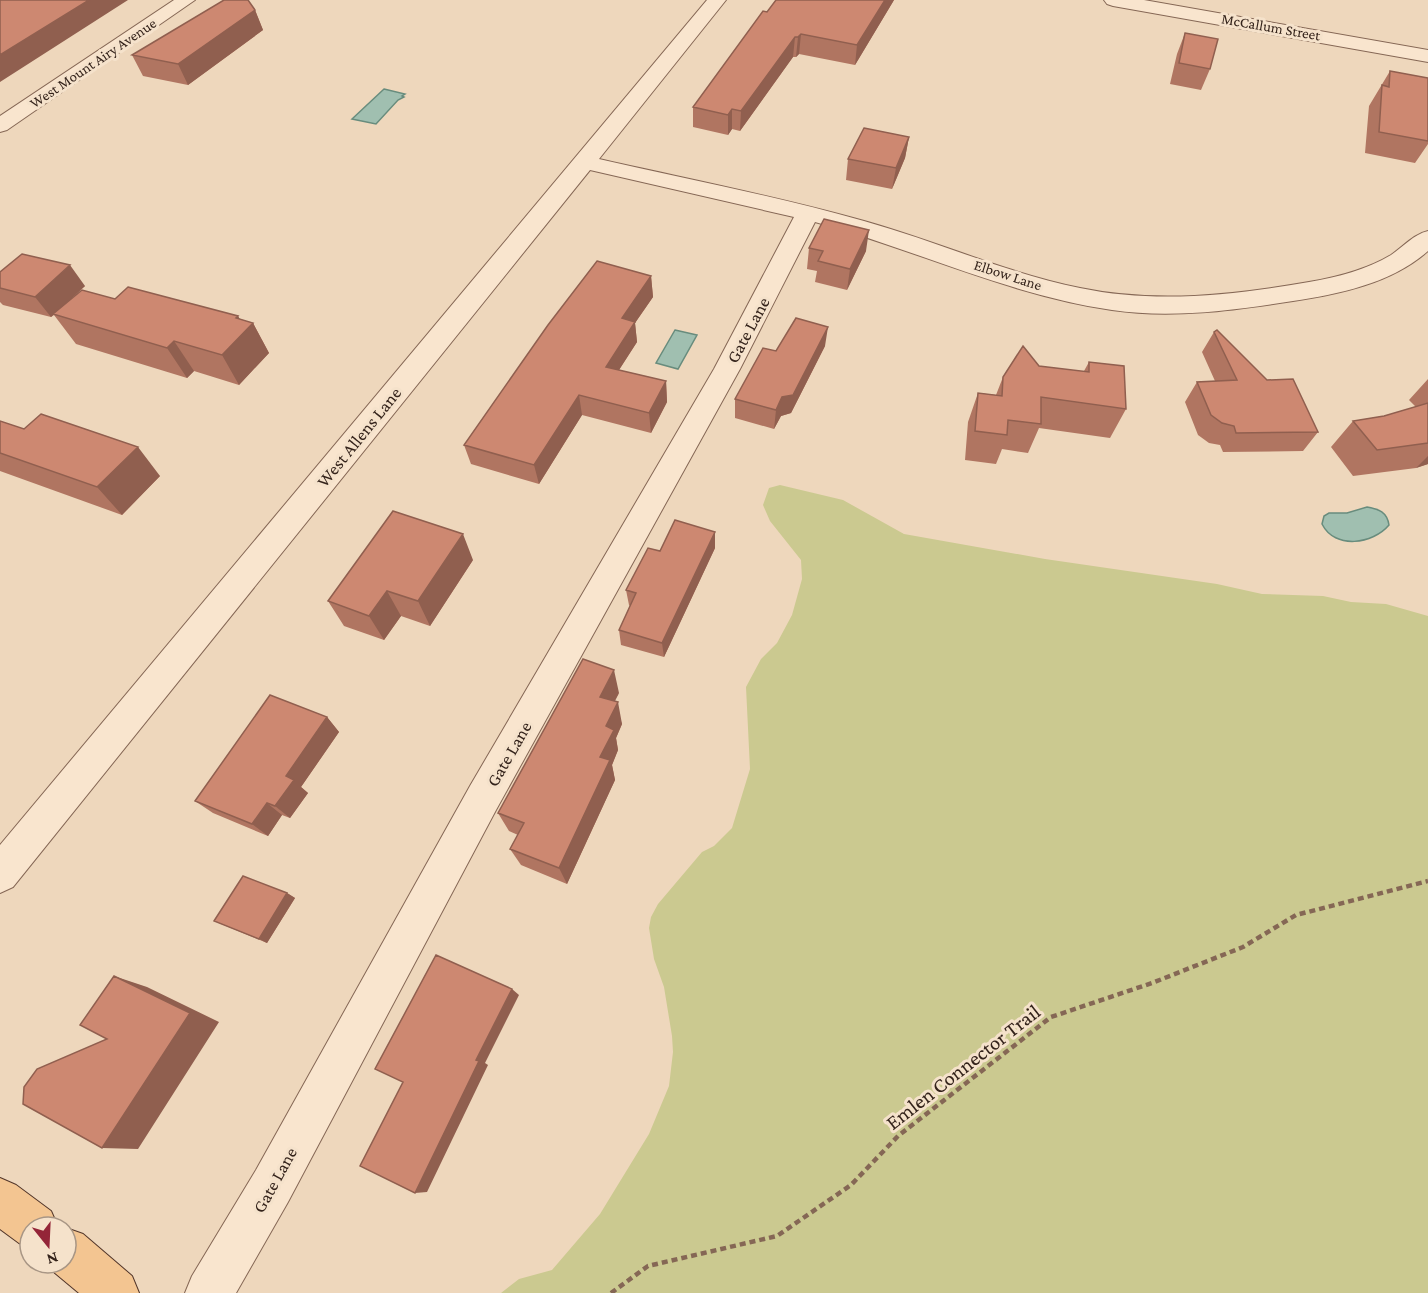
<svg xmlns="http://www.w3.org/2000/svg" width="1428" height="1293" viewBox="0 0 1428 1293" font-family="'Crimson Pro',serif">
	<rect width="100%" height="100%" fill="#eed7bc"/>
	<path fill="#cbc990" d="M780,485l63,15 61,34 141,25 172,25 45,10 61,2 28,6 35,2 42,12v677h-927l18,-14 33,-9 48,-56 49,-80 20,-48 4,-34 -1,-16 -8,-49 -10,-28 -5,-31 2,-11 7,-13 44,-52 12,-6 18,-18 18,-59 -4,-82 15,-28 16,-16 15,-28 10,-36 -1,-19 -31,-39 -7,-16 6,-17z"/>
	<path fill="#a0bfb0" stroke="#688c7d" stroke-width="1.5" d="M384,89l21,5 -3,2 2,1 -6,3 -22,24 -24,-5z
		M675,330l22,5 -19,34 -22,-6z
		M1367,507c12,2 20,5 22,18 -16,19 -54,25 -67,-1l2,-8 5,-3h18z"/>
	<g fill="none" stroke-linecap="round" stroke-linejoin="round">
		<defs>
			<path id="minor" d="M174,0h21l-188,130 -7,2v-16z
				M707,0h19l-127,159c88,20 177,37 265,62 72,20 142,52 216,67 76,16 154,7 229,-6 29,-5 57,-12 82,-27 12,-8 23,-21 37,-24v20c-36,32 -88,43 -135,50 -59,9 -121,18 -181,9 -103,-15 -198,-61 -297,-88l-75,147 -244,441 -208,392 -52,91h-51l7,-17 64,-106 214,-384 244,-417 80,-152 -204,-47 -577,717 -13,6v-48z
				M1104,0h40l284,50v12l-315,-56 -6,-2z"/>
			<path id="major" d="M0,1178l16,7 35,26 7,16h-28v21l-11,-5 -19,-14z
				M66,1228l17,6 49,42 7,17h-60l-30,-25 -1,-5h18z"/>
		</defs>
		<use href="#minor" stroke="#856755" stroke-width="2"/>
		<use href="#major" stroke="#52362a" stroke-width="2"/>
		<path stroke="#856755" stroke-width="4.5" stroke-dasharray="6 4" stroke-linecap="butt" d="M611,1293l37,-27 129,-30 74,-51 47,-49 153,-119 101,-34 91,-36 53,-32 132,-34"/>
		<use href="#minor" fill="#f9e5ce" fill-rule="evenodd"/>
		<use href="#major" fill="#f3c591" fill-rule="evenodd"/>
	</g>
	<path fill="#b07561" d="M894,0l-39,65 -56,-11 -3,3h-3l-53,74 -8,-2 -4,6 -35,-8v-20l74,-95z
		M255,10l8,20 -75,55 -45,-9 -11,-21z
		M1185,33l25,36 -9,21 -31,-6 7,-30z
		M1390,71l38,7v66l-13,19 -50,-10 4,-47z
		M909,137l-4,21 -13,31 -46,-9 2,-21z
		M809,248l57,3 -19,39 -32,-8 2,-11 -10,-2z
		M0,272l85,14 -13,12 43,1 123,17 1,3 14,4 16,30 -30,32 -45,-14 -7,7 -111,-34 -22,-29 -3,2 -48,-12 -3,-3z
		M651,276l2,21 -18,26 2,19 -18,28 47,11 1,21 -16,31 -69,-18 -43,69 -68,-20 -7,-19z
		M1214,332l104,100 -15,19 -80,1 -3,-7 -11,-2 -11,-8 -13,-33 12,-20 18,-1 -13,-29z
		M825,346l-34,67 -10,3 -7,13 -39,-11v-19l41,-48z
		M1089,362l37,47 -16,29 -71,-10 -11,25 -26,-4 -6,15 -31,-4 3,-38 10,-29 18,2 7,-18 81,-6z
		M1428,379v85l-12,4 -63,8 -22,-29 22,-26 31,-5 32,-9 -7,-7z
		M0,421l24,8 136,47 -38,39 -122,-44z
		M715,548l-51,109 -43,-12 -2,-15 11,-24 -1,-1 -3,-15 34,-39z
		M473,560l-43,66 -29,-10 -17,24 -40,-14 -16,-25z
		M619,693l-5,8 8,23 -6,14 2,12 -6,15 3,15 -48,104 -46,-19 -11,-16 8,-14 -9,-4 -11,-18z
		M327,717l12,15 -38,55 7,6 -18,25 -8,-3 -14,21 -55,-23 -18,-12z
		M287,893l8,5 -28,45 -53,-22z"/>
	<path fill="#905f4f" d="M89,0h39l-128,82v-27z
		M885,0h9l-39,65 2,-20z
		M255,10l8,20 -75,55 -10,-21z
		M801,34l-2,20 -3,3 2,-20z
		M795,37l-2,20 -53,74 1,-20z
		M732,109v20l-4,6v-20z
		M909,137l-4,21 -13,31 4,-21z
		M869,230l-3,21 -19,39 3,-21z
		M70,265l15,21 -34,31 -16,-20z
		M651,276l2,21 -18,26 2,19 -29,45 -2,-20 16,-49z
		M238,316l8,14 7,-7 16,30 -30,32 -17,-30 14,-37z
		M828,327l-3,19 -34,67 -10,3 -7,13 2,-19 6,-13z
		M174,341l20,30 -7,7 -20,-30z
		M666,381l1,21 -16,31 -2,-20z
		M579,395l3,20 -43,69 -5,-19z
		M138,447l22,29 -38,39 -25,-28z
		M1428,456v8l-12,4z
		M715,532v16l-51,109 -2,-14z
		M463,534l10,26 -43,66 -12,-25z
		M387,591l14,25 -17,24 -15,-24z
		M614,670l5,23 -13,26 -6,-22z
		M618,702l4,22 -6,14 2,12 -6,15 3,15 -48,104 -8,-16 41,-111 6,-31z
		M327,717l12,15 -38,55 7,6 -18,25 -15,-12 11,-30z
		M267,803l15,12 -14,21 -16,-12z
		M287,893l8,5 -28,45 -8,-4z
		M114,976l33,11 72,35 -81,127 -36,-1z
		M512,989l7,6 -34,68 3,2 -61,127 -12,1 61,-133z"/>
	<path fill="#cd8871" stroke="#905f4f" stroke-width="1.5" d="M0,0h89l-89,55z
		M224,0h24l7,10 -77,54 -46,-9z
		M776,0h109l-28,45 -56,-11 -3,3h-3l-54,74 -9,-2 -4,6 -35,-8 70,-96 4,1z
		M1185,33l33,6 -8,30 -31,-6z
		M1390,71l38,7v63l-49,-9 3,-47 7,2z
		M864,128l45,9 -13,31 -48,-9z
		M824,219l45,11 -19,39 -32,-8 5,-10 -14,-3z
		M22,254l48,11 -35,32 -35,-9v-16z
		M597,261l54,15 -29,42 13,4 -29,45 60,14 -17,32 -70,-18 -45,70 -70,-20 84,-120z
		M128,287l110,29 -2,2 17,5 -31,32 -48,-14 -7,7 -114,-34 29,-24 33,9z
		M796,318l32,9 -35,68 -11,2 -6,13 -41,-11 28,-51 13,3z
		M1217,330l50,50 26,-1 25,53 -82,1 -2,-7 -12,-3 -11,-8 -14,-33 40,-2 -23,-48z
		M1023,346l16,20 50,6v-10l35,4 2,43 -85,-12v27l-33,-4 -1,15 -32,-4 3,-38 24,3 1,-19z
		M1428,403v40l-51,7 -24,-29 31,-5z
		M41,414l97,33 -41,40 -97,-34v-32l24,8z
		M393,511l70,23 -45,67 -31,-10 -18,25 -41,-15z
		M675,520l40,12 -53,111 -43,-13 17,-37 -10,-3 22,-42 12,3z
		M583,659l31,11 -14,27 18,5 -12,24 8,4 -14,27 10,3 -51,108 -49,-19 14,-26 -26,-10z
		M270,695l57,22 -41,59 8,4 -19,26 -8,-3 -15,21 -57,-23z
		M243,876l44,17 -28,46 -45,-18z
		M436,955l76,34 -36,71 3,1 -64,132 -55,-27 43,-84 -28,-13z
		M114,976l76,37 -88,135 -79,-44 1,-17 13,-18 70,-30 -27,-14z"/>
	<g text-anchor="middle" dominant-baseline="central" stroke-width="6" stroke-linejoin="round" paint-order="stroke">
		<g font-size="15" fill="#34231b" stroke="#f5e2cb">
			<text transform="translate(1271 27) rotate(10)">McCallum Street</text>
			<text transform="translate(93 63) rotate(-34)">West Mount Airy Avenue</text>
			<text transform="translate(1008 275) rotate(18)">Elbow Lane</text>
		</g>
		<g font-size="18" fill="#34231b" stroke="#f5e2cb">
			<text transform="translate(748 330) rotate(-62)">Gate Lane</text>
			<text transform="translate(359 437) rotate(-51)">West Allens Lane</text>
			<text transform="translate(509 754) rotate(-60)">Gate Lane</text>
			<text transform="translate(275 1180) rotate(-61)">Gate Lane</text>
		</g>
		<g font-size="21" fill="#34231b" stroke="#f5e2cb">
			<text transform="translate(963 1067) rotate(-38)">Emlen Connector Trail</text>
		</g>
	</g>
	<g transform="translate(48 1245) rotate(162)"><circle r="28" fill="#f5e2cb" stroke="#a89685" stroke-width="1.5"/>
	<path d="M0-4.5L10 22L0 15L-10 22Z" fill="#942538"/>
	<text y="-9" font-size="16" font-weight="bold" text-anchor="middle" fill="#34231b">N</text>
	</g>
</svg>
